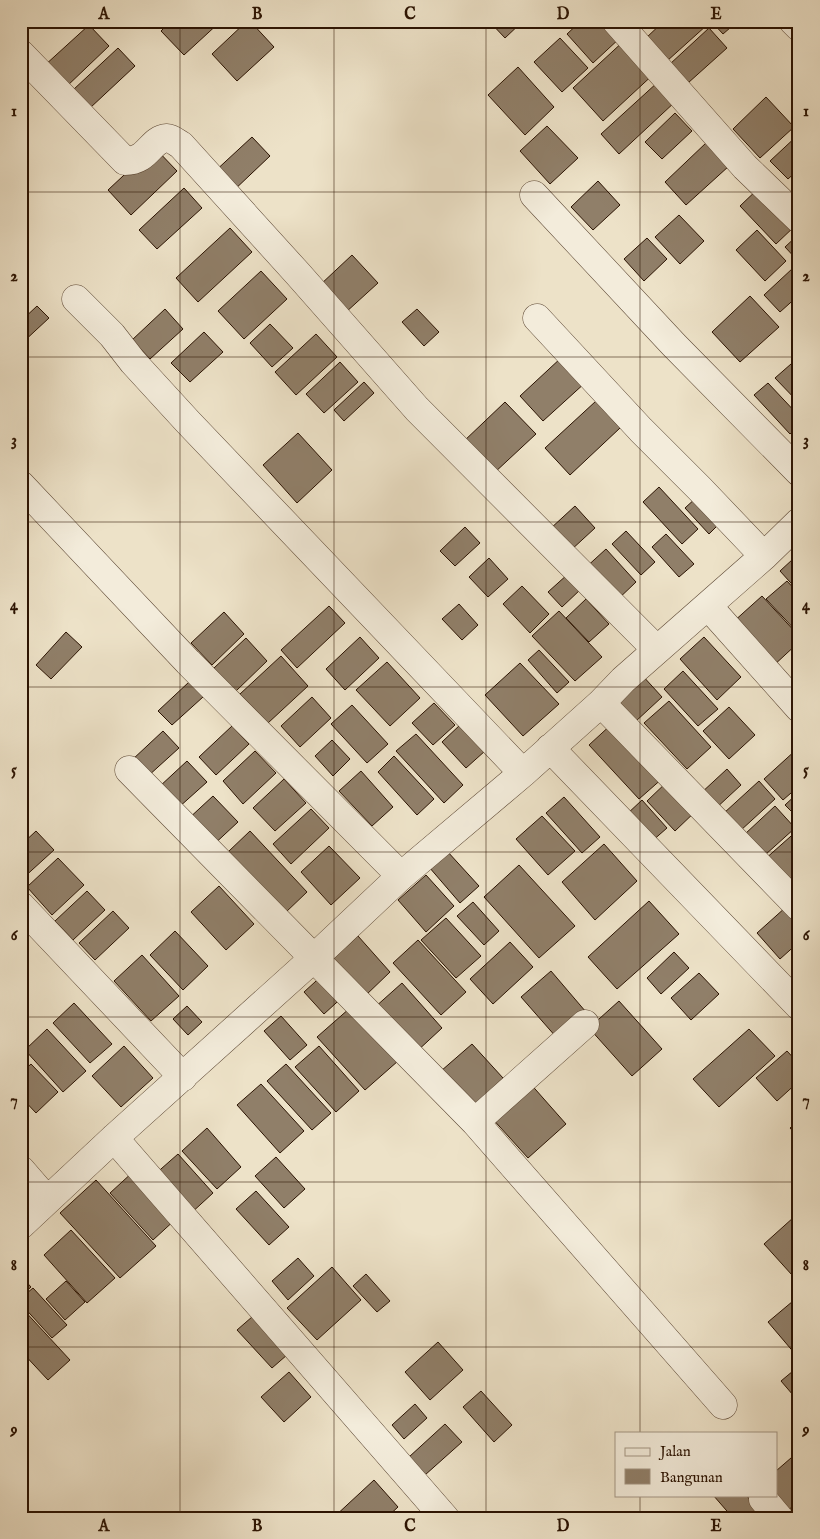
<svg xmlns="http://www.w3.org/2000/svg" width="820" height="1539" viewBox="0 0 820 1539" font-family="'IM FELL English',serif">
	<rect width="100%" height="100%" fill="#ede2c8"/>
	<filter id="stains"><feTurbulence type="fractalNoise" baseFrequency=".004" numOctaves="4"/><feColorMatrix values="0 0 0 0 .2 0 0 0 0 .09 0 0 0 0 .02 0 0 0 .5 -.17"/></filter>
	<radialGradient id="worn" r=".72"><stop offset=".6" stop-color="#630" stop-opacity="0"/><stop offset="1" stop-color="#630" stop-opacity=".3"/></radialGradient>
	<path fill="#907f69" stroke="#2b1302" d="M171,21h50l-37,34 -23,-24z
		M247,21h3l24,26 -37,34 -25,-27z
		M489,21h34l-18,17z
		M581,21h25l15,16 -28,26 -26,-29z
		M664,21h40l3,4 -40,36 -21,-23z
		M711,21h27l-15,13z
		M89,25l20,21 -44,42 -21,-22z
		M709,28l18,20 -39,35 -18,-19z
		M560,38l28,30 -26,24 -28,-30z
		M626,39l31,32 -54,50 -30,-33z
		M118,48l17,18 -45,42 -17,-18z
		M518,67l36,40 -29,28 -37,-40z
		M658,82l18,19 -57,53 -18,-20z
		M766,97l28,30 -34,31 -27,-29z
		M675,113l17,18 -30,28 -17,-17z
		M547,126l31,32 -28,26 -30,-33z
		M799,134v35l-11,10 -18,-18z
		M252,137l18,19 -39,37 -19,-19z
		M707,142l22,24 -43,39 -21,-23z
		M154,147l23,24 -46,44 -23,-25z
		M598,181l22,24 -27,25 -22,-23z
		M761,186l35,39 -20,19 -36,-38z
		M184,188l18,20 -45,41 -18,-19z
		M679,215l25,26 -24,23 -25,-27z
		M230,228l22,24 -54,50 -22,-24z
		M757,230l29,31 -21,20 -29,-31z
		M799,234v28l-14,-15z
		M647,238l20,21 -23,22 -20,-22z
		M352,255l26,28 -33,30 -25,-28z
		M793,268l6,6v21l-19,17 -16,-17z
		M261,271l26,28 -43,40 -26,-28z
		M750,296l29,31 -39,35 -28,-30z
		M37,306l12,12 -28,26v-23z
		M165,309l18,20 -33,30 -18,-19z
		M417,309l22,23 -15,14 -22,-24z
		M270,324l23,24 -21,19 -22,-24z
		M204,332l19,20 -33,30 -19,-19z
		M316,334l21,23 -41,38 -21,-23z
		M562,357l24,25 -43,39 -23,-25z
		M799,357v46l-24,-25z
		M340,362l18,20 -34,31 -18,-19z
		M364,382l10,11 -30,28 -10,-11z
		M768,383l31,33v10l-9,8 -36,-39z
		M596,401l24,27 -50,47 -25,-27z
		M505,402l31,32 -43,40 -30,-32z
		M298,433l34,37 -35,33 -34,-38z
		M659,487l39,42 -16,15 -39,-42z
		M697,497l23,26 -11,11 -24,-26z
		M575,506l20,22 -25,23 -20,-22z
		M465,527l15,16 -25,23 -15,-15z
		M626,531l29,31 -14,13 -29,-31z
		M666,534l28,30 -15,13 -27,-30z
		M606,549l30,33 -22,21 -31,-33z
		M489,558l19,21 -20,18 -19,-20z
		M793,559l6,7v26l-19,-21z
		M568,574l13,15 -19,18 -14,-15z
		M787,581l12,13v40l-33,-35z
		M522,586l27,28 -19,19 -27,-29z
		M762,596l37,40v6l-27,25 -40,-44z
		M586,599l23,25 -20,18 -23,-24z
		M459,604l19,21 -16,15 -20,-21z
		M329,606l16,17 -48,45 -16,-18z
		M559,611l43,46 -27,24 -43,-45z
		M224,612l20,22 -32,31 -21,-22z
		M66,632l16,15 -31,32 -15,-14z
		M360,637l19,21 -34,32 -19,-21z
		M704,637l37,40 -24,23 -37,-41z
		M246,638l21,23 -31,30 -22,-23z
		M539,650l30,32 -12,11 -29,-33z
		M281,656l27,30 -40,37 -28,-29z
		M387,662l33,36 -30,28 -34,-36z
		M520,663l39,41 -36,32 -38,-41z
		M683,671l35,38 -20,17 -34,-37z
		M641,674l21,23 -27,25 -21,-23z
		M189,682l14,15 -31,28 -14,-14z
		M312,697l19,21 -31,29 -19,-21z
		M669,701l42,46 -24,22 -43,-46z
		M434,703l21,22 -22,20 -21,-22z
		M352,705l36,39 -21,19 -36,-39z
		M729,707l26,28 -26,24 -26,-28z
		M614,722l50,55 -25,22 -50,-54z
		M461,724l24,27 -19,17 -24,-26z
		M232,726l17,18 -33,31 -17,-18z
		M163,731l16,17 -32,29 -15,-17z
		M416,734l47,51 -19,18 -48,-52z
		M332,740l18,19 -17,17 -18,-20z
		M797,749l2,1v36l-16,14 -19,-21z
		M255,751l21,22 -33,31 -20,-23z
		M394,756l40,43 -17,16 -39,-43z
		M187,761l20,21 -29,26 -19,-21z
		M727,769l14,16 -27,25 -14,-16z
		M361,771l32,36 -21,19 -33,-35z
		M284,779l22,24 -31,28 -22,-23z
		M670,779l28,30 -23,22 -28,-30z
		M759,781l16,18 -35,32 -16,-18z
		M799,792v27l-14,-14z
		M213,796l25,26 -28,26 -24,-27z
		M564,797l36,40 -18,16 -36,-40z
		M642,800l25,28 -16,14 -25,-27z
		M775,806l20,22 -30,27 -20,-21z
		M311,809l18,19 -38,36 -18,-20z
		M542,816l33,35 -27,24 -32,-36z
		M799,829v62l-35,-31z
		M36,831l18,19 -33,30v-35z
		M250,831l57,61 -22,21 -57,-61z
		M604,844l33,37 -42,39 -33,-38z
		M329,846l31,32 -29,27 -30,-33z
		M447,851l32,35 -19,17 -31,-36z
		M58,858l26,27 -32,30 -25,-28z
		M519,865l56,61 -36,32 -55,-61z
		M426,875l28,31 -28,26 -28,-32z
		M219,886l35,38 -28,26 -35,-38z
		M87,891l18,19 -32,30 -18,-19z
		M649,901l30,33 -62,55 -29,-32z
		M473,902l26,29 -15,14 -27,-29z
		M786,907l13,13v22l-19,17 -23,-26z
		M113,911l16,17 -34,32 -16,-17z
		M446,918l35,38 -25,22 -35,-38z
		M175,931l33,35 -25,24 -33,-35z
		M358,936l32,36 -25,24 -33,-36z
		M418,940l48,52 -25,23 -48,-52z
		M510,942l23,25 -40,37 -23,-25z
		M674,952l15,16 -28,26 -14,-16z
		M142,955l37,41 -28,25 -37,-40z
		M327,971l20,22 -23,21 -20,-22z
		M551,971l35,41 -29,26 -36,-41z
		M699,973l20,21 -28,26 -20,-22z
		M402,983l40,45 -27,25 -41,-45z
		M619,1001l43,48 -30,27 -43,-48z
		M74,1003l38,41 -22,19 -37,-40z
		M187,1006l15,16 -14,13 -15,-16z
		M350,1008l48,53 -33,29 -48,-53z
		M281,1016l26,29 -17,15 -26,-29z
		M47,1029l39,42 -23,21 -38,-42z
		M749,1029l26,27 -56,51 -26,-28z
		M472,1044l31,34 -29,28 -33,-35z
		M124,1046l29,32 -32,29 -29,-31z
		M319,1046l40,45 -23,21 -41,-45z
		M787,1051l12,13v17l-22,20 -21,-23z
		M31,1064l27,28 -22,21 -15,-16v-24z
		M286,1064l45,49 -19,17 -45,-49z
		M528,1081l38,43 -38,34 -38,-42z
		M261,1084l43,47 -24,22 -43,-48z
		M799,1120v18l-9,-10z
		M207,1128l34,39 -24,22 -35,-38z
		M178,1154l35,39 -24,22 -36,-39z
		M276,1157l29,32 -21,19 -29,-32z
		M134,1171l43,47 -24,22 -43,-47z
		M96,1180l60,66 -36,32 -60,-65z
		M256,1191l33,36 -20,18 -33,-36z
		M794,1217l5,4v47l-7,7 -28,-31z
		M71,1230l44,48 -28,25 -43,-48z
		M298,1258l16,18 -26,24 -16,-19z
		M332,1267l29,33 -44,40 -30,-32z
		M366,1274l24,27 -13,11 -24,-26z
		M21,1276l10,11 -10,9z
		M66,1281l19,21 -20,18 -19,-21z
		M33,1288l34,37 -15,13 -31,-34v-6z
		M799,1296v57l-3,2 -28,-33z
		M21,1307l49,53 -22,20 -27,-29z
		M260,1310l35,38 -23,20 -35,-38z
		M438,1342l25,28 -33,30 -25,-28z
		M799,1366v36l-18,-21z
		M289,1372l22,25 -27,25 -23,-25z
		M481,1391l31,34 -18,17 -31,-35z
		M415,1404l12,14 -23,21 -12,-14z
		M445,1424l17,18 -37,33 -16,-18z
		M799,1451v50l-13,11 -10,-17v-24z
		M374,1480l24,27 -12,11h-53z
		M713,1495h33l12,14 -10,9h-15z"/>
	<g fill="none" stroke-linecap="round" stroke-linejoin="round">
		<defs>
			<path id="minor" d="M616,21l129,146 54,52
				M793,21l6,6
				M21,54l104,107c24,0 25,-22 42,-23 5,0 10,5 14,7l117,129 119,135 240,241
				M534,195l140,150 125,127
				M76,299l36,36 21,27 55,60 335,351
				M537,318l104,112 59,59 64,67
				M21,485l167,177 213,214
				M708,606l91,102
				M601,703l198,204
				M550,748l249,258
				M129,770l346,352 248,283
				M21,906l162,171
				M475,1122l110,-98
				M114,1138l331,380
				M21,1170l26,30
				M21,1225l93,-87 201,-181 86,-81 122,-103 78,-70 22,-23 141,-124 35,-34
				M763,1499l16,19"/>
		</defs>
		<use href="#minor" stroke="#5c4734" stroke-width="29"/>
		<use href="#minor" stroke="#f3ecdb" stroke-width="28"/>
	</g>
	<path fill="none" stroke="#2b1302" stroke-width="1" stroke-opacity="0.55" d="M180,21v1497M334,21v1497M486,21v1497M640,21v1412M21,192h778M21,357h778M21,522h778M21,687h778M21,852h778M21,1017h778M21,1182h778M21,1347h778M640,1495v23"/>
	<rect width="820" height="1539" fill="none" stroke="#ede2c8" stroke-width="55"/>
	<rect x="615" y="1432" width="162" height="65" fill="#f3ecdb" stroke="#a39584"/>
	<rect x="625" y="1448" width="25" height="8" fill="#f3ecdb" stroke="#a39584"/>
	<text x="660" y="1456" font-size="15" fill="#2b1302">Jalan</text>
	<rect x="625" y="1469" width="25" height="15" fill="#907f69" stroke="#a39584"/>
	<text x="660" y="1482" font-size="15" fill="#2b1302">Bangunan</text>
	<rect x="28" y="28" width="764" height="1484" fill="none" stroke="#2b1302" stroke-width="2"/>
	<g font-size="16" text-anchor="middle" font-weight="bold" fill="#2b1302">
		<text x="104" y="19">A</text>
		<text x="257" y="19">B</text>
		<text x="410" y="19">C</text>
		<text x="563" y="19">D</text>
		<text x="716" y="19">E</text>
		<text x="14" y="116">1</text>
		<text x="806" y="116">1</text>
		<text x="14" y="281">2</text>
		<text x="806" y="281">2</text>
		<text x="14" y="445">3</text>
		<text x="806" y="445">3</text>
		<text x="14" y="610">4</text>
		<text x="806" y="610">4</text>
		<text x="14" y="775">5</text>
		<text x="806" y="775">5</text>
		<text x="14" y="940">6</text>
		<text x="806" y="940">6</text>
		<text x="14" y="1105">7</text>
		<text x="806" y="1105">7</text>
		<text x="14" y="1270">8</text>
		<text x="806" y="1270">8</text>
		<text x="14" y="1435">9</text>
		<text x="806" y="1435">9</text>
		<text x="104" y="1531">A</text>
		<text x="257" y="1531">B</text>
		<text x="410" y="1531">C</text>
		<text x="563" y="1531">D</text>
		<text x="716" y="1531">E</text>
	</g>
	<rect width="100%" height="100%" filter="url(#stains)"/>
	<rect width="100%" height="100%" fill="url(#worn)"/>
</svg>
